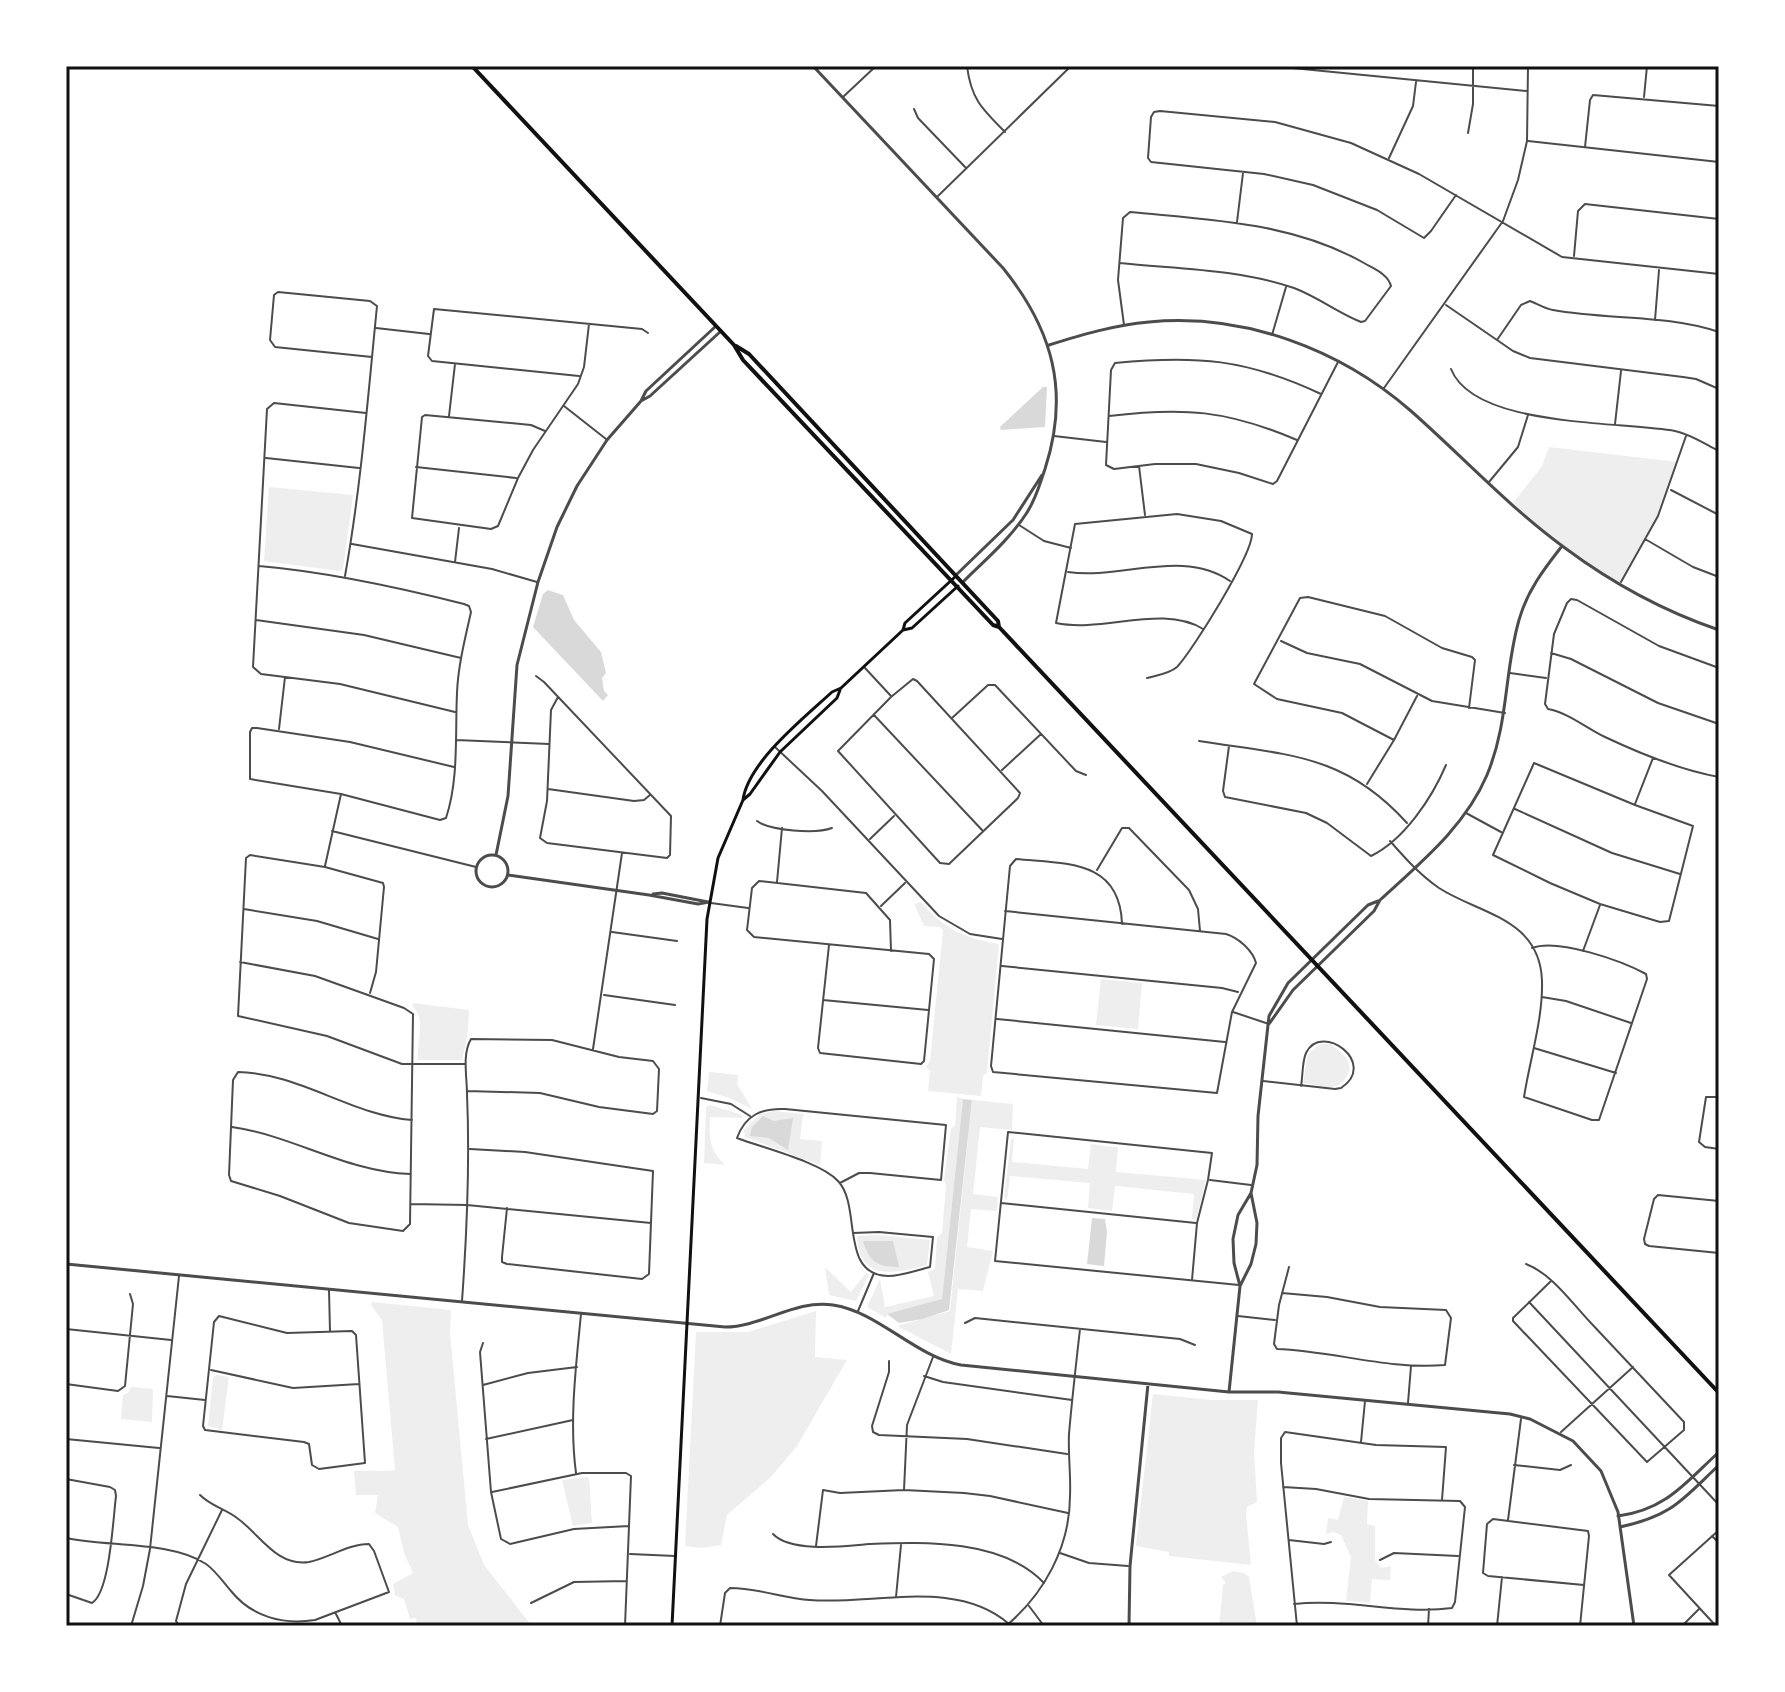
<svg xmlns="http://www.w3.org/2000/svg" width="1785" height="1692" viewBox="0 0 1785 1692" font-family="Arial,sans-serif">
	<rect width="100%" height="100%" fill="#fff"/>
	<path fill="#eee" d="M1549,447l129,15 -20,54 -39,69 -57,-39 -49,-43 29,-37z
		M269,487l84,8 -10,74 -4,2 -75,-10z
		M921,902c25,28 40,35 78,42l-12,129 -4,3 -2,20 -53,-5 2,-20 -4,-4 4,-6 13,-131 -3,-3 -16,-1 -10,-22z
		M1101,979l41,4 -4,46 -42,-4z
		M413,1003l56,7c0,18 -3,34 -7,50h-44c-2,-17 9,-42 -6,-54z
		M1320,1044h11l16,14 3,11c-10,26 -24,17 -47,14l5,-29z
		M709,1072l29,3 -1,9 15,25 -23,-11 -22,-7z
		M957,1097l6,2 -21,201 -54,14 -2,4 -19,-11 13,-28 5,28 49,-11 -6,-24 7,-3 2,-31 5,-5 4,-47 -2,-6 7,-52 4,-2z
		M972,1100l41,4 -1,26 -32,-3 -7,67 25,3 -1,14 -26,-2 -4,38 26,4 -10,40 -25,-2 -7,65 -54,-28 53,-15z
		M710,1105l32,10v3l-32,-1c-1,21 -1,33 15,48l-21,-2 2,-56z
		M774,1111l29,3 -3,25 22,2 -2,24 -75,-28 -1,-7 16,-16z
		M1014,1138l-2,24 76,7 3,-25 23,3h4l-2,25 90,8 -10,40 -4,-1 2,-25 -79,-8 -3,25 -24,-3 2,-25 -80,-7 -3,24 -3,-2 7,-58z
		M876,1235l54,5 -3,25c-31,8 -68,18 -70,-29z
		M825,1267l26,25 15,-19 3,2 -13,26 -27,-6z
		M372,1302l79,8 -1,23 18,192 16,40 48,61h-115l-1,-8 -6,1 -6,-20 -9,-4 -2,-11 20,-11 -9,-20 -6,-26 -23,-14 3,-18h-22l-2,-24c14,-1 27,1 41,-1l-13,-150 -11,-15z
		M816,1311l-1,46 32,3 -50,86 -26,31 -44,38 -6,30 -19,3 -17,-2 11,-214h52z
		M217,1375l12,2 -7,53 -14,-4 5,-49z
		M131,1387l22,2 -1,33 -31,-3 2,-24 5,-2z
		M1153,1394l58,6h47l-4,52 3,50 -10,5 -1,7 5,51 -82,-9v-4l-33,-6z
		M589,1477l3,46 -19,3 -11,-46z
		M1344,1497l24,4 -1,23 8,2v34l6,8 10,-2 -1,14 -18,-1 -2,24 -24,-2 5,-44 -10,-22 -7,-3 -8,2 2,-16 10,2z
		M1233,1571l11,2 5,4 8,49h-38l4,-41 3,-2 -5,-6z"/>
	<path fill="#d9d9d9" d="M1043,387h4l-2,40 -44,3 -1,-3z
		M548,590l15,5 11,25 27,32 5,21 -4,5 2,13 4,4 -5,6 -70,-74 10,-33z
		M963,1099l9,1 -23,210 -26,9 -24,4 -12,-9 55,-15z
		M763,1116l11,5 19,-3 -5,32 -19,-12 -19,-2 2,-9z
		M1092,1218l13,1 2,13 -3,34 -17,-2z
		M863,1241h30l6,26c-21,0 -30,-5 -36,-26z"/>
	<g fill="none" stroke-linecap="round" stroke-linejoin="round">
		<path stroke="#4c4c4c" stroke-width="2" d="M967,66c4,33 15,43 38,66
			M1272,66l255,25
			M843,97l33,-31
			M1644,97l3,-31
			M914,109l4,9 48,50
			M1468,133l5,-29v-38
			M1528,141l191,21
			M1585,147l5,-47 3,-5 126,11
			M1389,158l24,-52 3,-24
			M1456,195l-25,36 -7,7 -47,-28 -64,-25 -49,-11 -113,-12 -3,-4 3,-41 3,-5 6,-1 115,11 76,21 68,31 143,83 157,17
			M938,196l133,-130
			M1237,222l6,-49
			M1574,256l4,-45 7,-7 134,15
			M1120,263c57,6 119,6 174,25 24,9 44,25 67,34l4,-1 26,-35c-3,-12 -17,-17 -27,-23 -72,-41 -154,-43 -234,-51l-7,6 -5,62 6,45
			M1446,305l67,46 17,7 153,19 13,2 23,10
			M1655,320l4,-50
			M376,328l53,6
			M1272,335l14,-48
			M1497,340l24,-35 9,-4c8,3 15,8 23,9 54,10 113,4 166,22
			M1451,369c23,59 170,52 224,62 15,3 30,13 44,20
			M579,376l-147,-15 -4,-5 6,-47 208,20 6,4
			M1384,388l119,-167 15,-41 9,-39 1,-75
			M1321,394c-74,-35 -125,-39 -206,-31l-4,7 -5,95 8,4 41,-5h41l43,9 34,11 4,-3 61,-119
			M564,406l42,33
			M366,413l-92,-10 -7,6 -14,258 8,7 79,10 115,28
			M449,416l6,-52
			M1109,416c74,-9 118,-6 188,24
			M1615,424l6,-53
			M545,431l-14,-6 -106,-10 -3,2 -10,101 79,11 7,-3 20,-48 15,-28 45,-66 6,-17 5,-43
			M1054,436l52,6
			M266,458l93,10
			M1139,466l6,49
			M416,467l100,11
			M1489,482l29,-35 10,-32
			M1671,490l48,25
			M1019,525l25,16 27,7
			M1645,539l48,28 26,10
			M352,544l140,25 45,13
			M455,562l4,-34
			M259,566c70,6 138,21 205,38l5,2 2,6c-6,27 -13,54 -14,81 -2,41 2,86 -11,125l-6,2 -99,-26 -91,-15v-47l2,-4h5l93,14 104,25
			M1068,572c52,8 115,-24 162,9
			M345,576c16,-89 23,-180 32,-270l-7,-5 -92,-9 -4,3 -4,45 5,7 97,10
			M1621,582l37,-66 28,-80
			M256,620l108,15 97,23
			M1281,641l26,12 53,11 72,37 73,12
			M1551,653l20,6 87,44 61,21
			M865,668l26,28
			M1719,668l-60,-22 -82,-46 -6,-1 -4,4 -13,31 -9,70 3,5c21,4 38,19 57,28 36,17 75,33 114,40
			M1510,673l36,5
			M536,676l8,6 127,134 -1,39 -3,3 -120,-15 -7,-5 7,-37 4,-91 7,-13
			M1147,678c10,-3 22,-4 30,-11 16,-17 75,-112 75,-133l-31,-13 -44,-7 -102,10 -19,99c48,10 106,-19 147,6
			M913,679l4,2 103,112 -2,5 -69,66 -9,-1 -102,-112 53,-54z
			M874,715l108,115
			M952,718l36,-33h7l81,86 10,4
			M279,729l6,-52
			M456,740l93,4
			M1394,740l-52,-27 -65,-14 -23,-15 46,-86 8,-1 77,19 57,32 30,9 3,3 -6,48
			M1199,741c87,14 145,12 208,82
			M1229,746l-6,45 2,6 81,16 21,10 44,33c33,-16 61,-58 75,-91
			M775,747l47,44 117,125 31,18 32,5
			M1534,763l101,42 58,21 -24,95 -9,1 -60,-18 -50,-21 -57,-28z
			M1002,770l39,-36
			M1367,784l27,-44 23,-44
			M548,789l86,12 10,-1 6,-5
			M1635,804l18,-46
			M1515,809l97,44 68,21
			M1466,813l35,19
			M757,821c13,10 59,13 75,7
			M332,831l144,36
			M870,839l24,-23
			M1390,841c15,17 30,34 49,47 40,26 101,30 103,93 1,38 -12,78 -18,116l68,23h7l48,-141 -1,-5c-24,-13 -88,-36 -114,-26
			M325,866l16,-72
			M1097,870l25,-42h7l60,62 9,19 2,22
			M777,882l5,-54
			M711,903l37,5
			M881,906l24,-23
			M244,909l73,12 61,18
			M1005,911l221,23c13,4 27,17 30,29l-24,49 -15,81 -224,-21 -2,-6 19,-200 6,-7c49,5 104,0 106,65
			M612,932l65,9
			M829,945l-11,103 2,5 101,11 3,-3 10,-102 -5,-5 -175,-17 -7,-7 5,-42 7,-7 107,12 24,27 1,31
			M1583,951l17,-46
			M240,962l75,14 89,32 9,6 -3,210 -7,7 -54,-8 -69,-27 -49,-15 -2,-6 4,-95 5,-8c61,1 113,43 174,48
			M1002,966l220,22 16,4
			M370,993l6,-21 8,-85 -1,-4 -58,-16 -75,-12 -4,3 -8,158 89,20 75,28h63
			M604,995l71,10
			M1542,997l24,4 65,22
			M823,1000l105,10
			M1233,1012l36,12
			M997,1019l228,23
			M1534,1048l82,25
			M593,1049l29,-196
			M1263,1081l72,8 6,-1c38,-25 -20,-67 -35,-35 -4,9 -3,22 -5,33
			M1719,1097h-13l-7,45 6,5 14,2
			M701,1098l30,6 19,12
			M232,1127c62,9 115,45 178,47
			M470,1149l55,3 128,19 -4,103 -7,5 -135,-15 -5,-2v-5l5,-49
			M1210,1180l41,5
			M840,1183l19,-10h11l71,7 5,-55 -161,-16c-23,-1 -40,6 -48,29 26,10 84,24 101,43 24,25 1,94 50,95 14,0 29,-6 42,-9l3,-30 -54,-5 -26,1
			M1719,1201l-61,-6 -4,4 -10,40 1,5 4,2 70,7
			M1001,1203l195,20
			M411,1204l56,1 184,18
			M1526,1264c26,10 45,38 64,58 31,33 63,67 94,100v8l-37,32 -134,-141v-3l38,-37
			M1192,1280l5,-57 11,-43 4,-27 -204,-21 -13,129 244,24
			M329,1290l1,41
			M1282,1293l45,4 53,10 66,3 5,8 -6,47c-57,5 -111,-14 -168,-16l-3,-5 5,-39 10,-38
			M462,1301c5,-69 8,-138 5,-207 0,-17 -5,-40 4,-55l81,1 67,17 34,4 6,8 -2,42 -4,3 -54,-7 -59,-14 -73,-2
			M1529,1302l190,203
			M858,1311l16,-38
			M219,1316l68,17 65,-2 4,4 9,128 -46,6 -7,-4 -3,-21 -5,-2 -99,-12 -2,-4 11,-104z
			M1238,1316l37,4
			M965,1323l10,-5 205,21 15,6
			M66,1329l105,11
			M483,1343l-3,9 11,140 10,47 9,5 64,-15 55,-3
			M889,1361v11l-17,54 1,6 6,3 88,4 100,15
			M211,1370l82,18 66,-4
			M924,1376l19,6 129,18
			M66,1384l52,7 7,-5 8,-82 -3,-10
			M483,1385l45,-12 49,-6
			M167,1396l38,4
			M1408,1403l3,-37
			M1561,1432l72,-65
			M66,1439l93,9
			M486,1439l87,-19
			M1361,1442l4,-41
			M1514,1465l46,5 11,-5
			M576,1473c-7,-52 0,-107 5,-159
			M66,1479l44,8 5,3 1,6c-3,23 -6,96 -24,107l-26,-9
			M1283,1487l33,2 53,10 91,2 5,6 -10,95 -3,6c-52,7 -105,-10 -158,-4
			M904,1490l3,-65 26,-68
			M492,1492l90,-19h44l5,3 -6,150
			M1508,1520l13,-101
			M773,1534c18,19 72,12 96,10 56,-2 133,-5 175,39
			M1712,1536l7,7
			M66,1538c41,9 106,3 140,26 10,7 17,18 25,27 21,26 52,34 84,29l74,-28 -15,-41 -5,-7c-21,0 -40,14 -60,18 -33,5 -49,-28 -72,-44 -12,-9 -26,-12 -37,-23
			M1289,1540l35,4 7,-2
			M816,1546l7,-56 17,3 64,-3 60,3 26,3 78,17
			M1060,1553l29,10 39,3
			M630,1554l45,2
			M1380,1560l14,-7 64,3
			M896,1597l5,-52
			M531,1603l43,-21 52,-1
			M1029,1606l15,20
			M336,1614l6,12
			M131,1626l12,-40 7,-37 29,-273
			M179,1626l-3,-5 10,-37 36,-74
			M720,1626l5,-33 5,-5c27,0 53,10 80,12 64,5 146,-22 199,24
			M1006,1626c38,-32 64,-79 64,-130 1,-21 -2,-41 -1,-62 3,-35 7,-70 11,-105
			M1297,1626l-16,-163v-25l4,-6 91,13 70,2 -4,53
			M1428,1626l1,-17
			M1497,1626l5,-49
			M1580,1626l9,-90 -1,-5 -95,-12 -6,5 -4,49 5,3 96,9
			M1682,1626l17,-17
			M1716,1626l-47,-51 50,-45"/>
		<path stroke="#4c4c4c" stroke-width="3" d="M813,66l190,202c50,62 67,124 42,201 -6,17 -9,30 -19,45 -17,26 -41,46 -63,68
			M1049,345c32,-10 65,-20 100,-23 95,-9 191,27 262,89 51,45 99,97 154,137 47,35 98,63 154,82
			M641,401l9,-5 71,-65
			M956,575l57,-55 29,-45
			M476 871a16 16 0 1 1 32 0a16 16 0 1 1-32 0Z
			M496,855l12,-59 9,-131 21,-83 19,-55 20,-41 30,-46 34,-39 5,-10 70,-65
			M508,875l141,20 49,9 11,-2
			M653,894l9,-1 46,9
			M1269,1024l24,-34 81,-79 6,-11c40,-37 85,-73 107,-125 22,-53 17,-103 32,-155 8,-29 25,-51 43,-74
			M66,1264l659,63c37,0 70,-28 108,-22 46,7 81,51 128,60l268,27h49l232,22 20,5 43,22 28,30 17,41 16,114
			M1240,1286l-6,-23 -1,-24 5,-24 13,-22 6,-28 1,-49 11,-100 19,-33 80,-78 10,-4
			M1229,1392l11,-106 11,-22 5,-20 1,-21 -6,-30
			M1618,1516c48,-6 68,-34 101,-64
			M1620,1527c52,-11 62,-27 99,-62
			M1129,1626l1,-60 18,-182"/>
		<path stroke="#111" stroke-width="3" d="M903,630l9,-2 46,-42
			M743,800l7,-6 30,-42 57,-54 3,-8
			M672,1626l35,-707 11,-61 25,-58c5,-38 62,-83 89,-108l9,-4 62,-58 2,-7 51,-47"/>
		<path stroke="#111" stroke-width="4" d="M472,66l262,279 9,15 250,265 6,2 720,766
			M736,346l13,8 249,267 1,6"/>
	</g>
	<rect width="1785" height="1692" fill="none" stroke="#ffffff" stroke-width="136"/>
	<rect x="68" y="68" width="1649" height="1556" fill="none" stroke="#111" stroke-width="3"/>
</svg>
